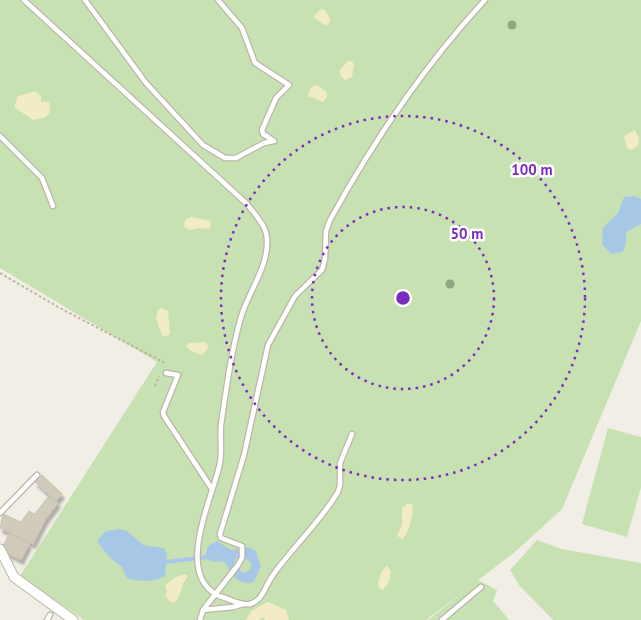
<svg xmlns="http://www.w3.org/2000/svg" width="641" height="620" viewBox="0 0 641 620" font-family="'PT Sans',sans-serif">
	<defs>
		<filter id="shadow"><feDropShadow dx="2.5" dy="4.5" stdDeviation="1" flood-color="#0004"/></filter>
	</defs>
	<rect width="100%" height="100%" fill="#f0eee5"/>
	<path fill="#c7e1b2" d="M0,0h641v321l-79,188 -47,43 -37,28 19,10 -4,11 16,19h-81l42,-33 -44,33h-342l-64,-44 137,-214 -157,-94z
		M608,428l33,9v50l-14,50 -45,-13z
		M537,540l24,9 80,14v57h-88l-34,-35 -9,-15z"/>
	<path fill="#f1ecc4" d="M321,9l4,1 6,11 -5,5 -13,-9z
		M348,61h4l2,4 -2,12 -7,3 -5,-5v-5z
		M316,85l11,7v5l-4,5 -15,-6 3,-8z
		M35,91l6,5v6h8l1,10 -4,5 -13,3 -19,-13 4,-11z
		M635,130l4,8 -1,7 -6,5 -5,-2 -3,-12z
		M191,217l20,4 -1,8 -10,-1 -10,2 -5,-2 -1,-4 2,-5z
		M161,308l7,3 2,23 -5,3 -3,-2 -6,-17 2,-8z
		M205,342l4,5 -7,8 -11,-4 -5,-5 3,-3z
		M407,504h5c2,11 -2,25 -9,35l-6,-3 5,-12v-16z
		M387,566l4,5c-1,7 -2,15 -9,19l-4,-4c1,-8 2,-15 9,-20z
		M185,574l3,2c-7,8 -6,18 -13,26h-5l-5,-7 2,-4 -2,-5 9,-8z
		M268,602l18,8 3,10h-24l-2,-3 -5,3h-12l5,-9z"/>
	<path fill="#a7c7e7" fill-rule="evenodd" d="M634,196l7,3v25l-15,8v13l-4,7 -11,2 -9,-10 1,-16 15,-15 6,-16z
		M120,529l7,2 16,14 21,3 3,7 -2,21c-9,6 -28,6 -38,2l-5,-11 -14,-11 -11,-15 9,-10z
		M217,541l14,9 18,-3 7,4 5,15 -7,16c-14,4 -24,-6 -28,-19 -9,-4 -15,3 -21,-7l3,-10zM244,557l8,7 -2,6 -7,3 -9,-10 2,-5z"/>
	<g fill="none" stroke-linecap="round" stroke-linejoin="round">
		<path stroke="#a7c7e7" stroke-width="4" d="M165,562l43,-5"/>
	</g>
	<path fill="#d1cbbc" stroke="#cbc3b0" filter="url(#shadow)" d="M42,475l20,19 -6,7 -21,-19z
		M48,497l10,6 -13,17 -12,24 -33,-16 3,-14 18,8 8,-11 6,3z
		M9,534l20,10 -8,16 -20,-10z"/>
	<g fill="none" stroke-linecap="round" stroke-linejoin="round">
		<defs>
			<path id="lane" d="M24,0l223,204c10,13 21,23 20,39 0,26 -19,50 -26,74 -10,35 -15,73 -20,108 -1,12 1,26 -1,38 -7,35 -50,118 5,135 7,2 17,8 25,6 13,-3 16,-20 23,-29 20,-28 47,-53 65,-83l2,-7v-22l12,-29
				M85,0l61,83 57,62 22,13h11l28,-15 10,-2
				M218,0l24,28 13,35 34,22 -13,13 -14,32 1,4 11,7
				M0,136l42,42 11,28
				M166,373l12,2 -15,37 1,4 48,73
				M0,513l37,-38
				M203,610l30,-3 10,-3
				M47,620l3,-5
				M200,620l3,-10 35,-45 4,-7v-12l-21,-8 -1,-4 24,-79 24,-110 27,-49 27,-26 3,-11 1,-28 4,-11c44,-80 93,-153 155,-220
				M442,620l39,-33"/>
			<path id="street" d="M0,549l14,28 59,43"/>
		</defs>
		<use href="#lane" stroke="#bbb6a9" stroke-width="7"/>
		<use href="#street" stroke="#bbb6a9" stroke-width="11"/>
		<path stroke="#bbb39c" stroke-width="2" stroke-dasharray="2.5 2.5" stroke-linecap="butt" d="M0,273l58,34 107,56v2
			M155,386l4,-10"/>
		<use href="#lane" stroke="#fff" stroke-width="4.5"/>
		<use href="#street" stroke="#fff" stroke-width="9"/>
	</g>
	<g fill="#90a781">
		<circle cx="512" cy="25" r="4.5"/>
		<circle cx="450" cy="284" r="4.5"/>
	</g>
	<g fill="none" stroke="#7b2cbf" stroke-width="2.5" stroke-dasharray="2.5 5">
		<circle cx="403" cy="298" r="91"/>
		<circle cx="403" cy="298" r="182"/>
	</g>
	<circle cx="403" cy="298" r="8" fill="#7b2cbf" stroke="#fff" stroke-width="2.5"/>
	<g font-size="15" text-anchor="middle" font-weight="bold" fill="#7b2cbf" stroke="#fff" stroke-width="5" stroke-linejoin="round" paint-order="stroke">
		<text x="532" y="175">100 m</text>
		<text x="467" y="239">50 m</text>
	</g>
</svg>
